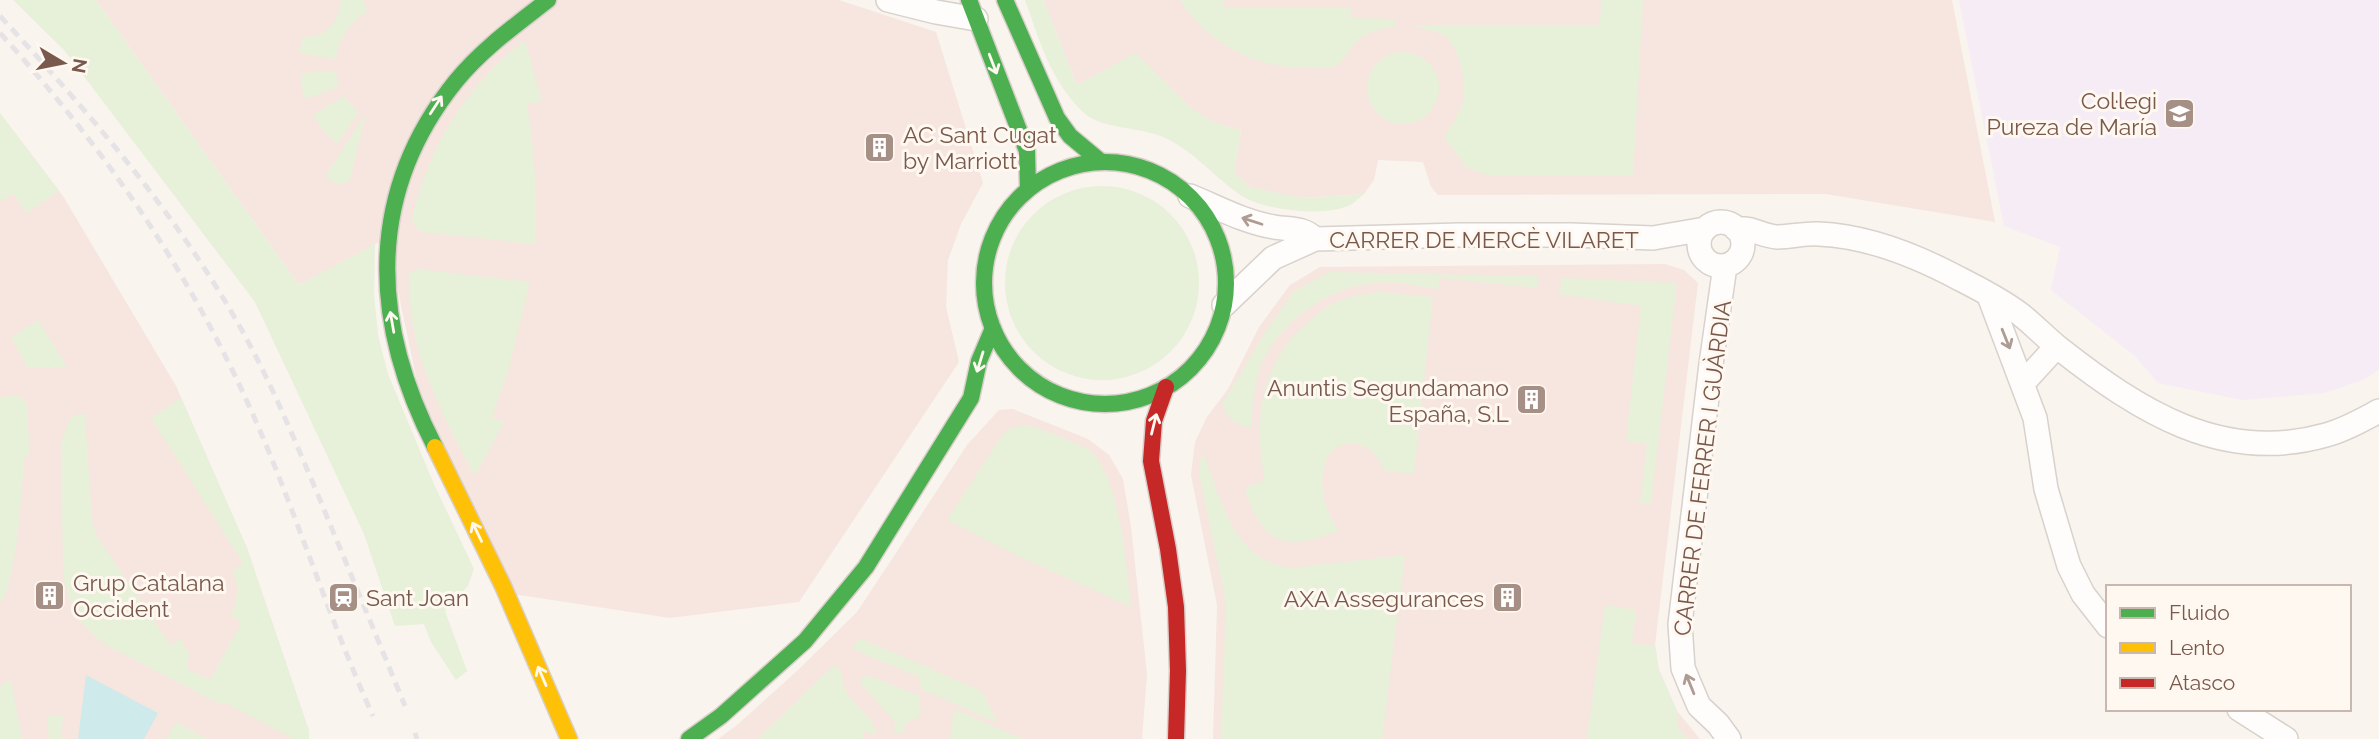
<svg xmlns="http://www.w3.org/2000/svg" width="2379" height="739" viewBox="0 0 2379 739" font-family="Raleway,sans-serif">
	<rect width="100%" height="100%" fill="#f9f4ee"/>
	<path fill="#f6e6df" d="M96,0h743l97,32 47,151 -22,41 -13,36 -2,47 13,55 -160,240 -129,16 -163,-25 -80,-163 -40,-192 -88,47z
		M1043,0h909l43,222 -169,-28 -388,1 -7,-8 -8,-25 -45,-2 -4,20 -10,14 -62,4 -33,-6 -19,-5 -16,-15 7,-41 -30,-10 -18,-11 -57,-56 -59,31z
		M0,113l63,83 113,190 71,162 62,183v8h-309z
		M1665,264l19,6 14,13 -43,362 4,25 18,41 23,28h-487l4,-134 -26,-130 4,-33 12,-25 21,-28 31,-62 31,-42 30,-18z
		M1013,409l75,30 21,16 14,24 8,48 16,147 -5,65h-424l19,-14 61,-55 59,-58 110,-167 32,-35z"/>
	<path fill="#f5ecf5" d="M1959,0h420v370l-16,10 -39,13 -81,7 -85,-17 -23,-27 -84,-66 9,-43 -56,-21z"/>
	<path fill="#e7f0d9" d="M13,0h83l203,285 76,-41 -1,51 4,40 10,39 45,108 41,87 -6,17 -23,25 22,60 -11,9 -25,-38 -7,-18 -29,2 -31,-92 -109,-232 -191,-252z
		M341,0h22l5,11c-18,11 -29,26 -32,48l-37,-6 4,-16c22,2 37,-16 38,-37z
		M1025,0h18l34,85 59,-32 55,55 20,13 30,10 -7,41 16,15 52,11 62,-4c-4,3 -8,7 -12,10 -25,14 -90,7 -113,-10 -27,-19 -46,-44 -76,-57 -25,-11 -61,-7 -80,-25 -33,-32 -43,-71 -58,-112z
		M1180,0h44v8h127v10l44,1v7c-13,3 -29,6 -39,16 -8,8 -10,19 -21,24 -9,3 -18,2 -27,2 -51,1 -100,-24 -128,-68z
		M1601,0h42l-10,176 -146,-1 -21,-8 -22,-30c20,-29 26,-42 15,-76 -2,-8 -7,-18 -13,-24 -10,-8 -26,-7 -35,-12h189z
		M522,42l4,2 16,57 -15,3c8,50 10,90 8,140l-114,-12 -7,-7 -2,-6c16,-71 53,-131 110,-177z
		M1367 88a36 36 0 1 1 72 0a36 36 0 1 1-72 0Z
		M336,71l3,16 -34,12 -3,-10 -1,-16z
		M344,96l14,17 -21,31 -16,-16 -8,-13z
		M0,113l59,78 -33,22 -13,-20 -13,9z
		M366,113l-16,67 -4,4h-9l-12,-7z
		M1005 283a97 97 0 1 1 194 0a97 97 0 1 1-194 0Z
		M416,269l114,13 -23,93 -15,42 12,6 -28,51 -4,-2c-34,-68 -64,-119 -63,-198z
		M1329,272l210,4 -2,12 -97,-10 -2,11c-17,-2 -36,-7 -53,-7 -51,1 -99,34 -122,78 -10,20 -10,46 -12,68 -16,-4 -23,-8 -29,-24l43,-71 28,-41z
		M1561,278l116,5 -26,221 -11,-1 7,-59 -21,-4 15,-134 -81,-12z
		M1377,292l56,5 -19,177 -29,-3c-4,-6 -6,-14 -12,-19 -13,-12 -38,-12 -46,6 -11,24 -2,54 12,73 -14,4 -30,11 -44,11 -30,1 -43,-30 -50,-54l20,-8c-13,-62 -4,-121 48,-162 5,-4 11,-10 17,-13 15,-8 31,-10 47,-13z
		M38,320l29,47 -39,1 -17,-30z
		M14,395l9,4 4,6 3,51 -5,-1c-5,41 -6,112 -23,148l-2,-2v-203z
		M181,398l66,150 62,183v8h-16l-69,-37 -2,3 -114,-59c-28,-19 -41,-41 -45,-74l-2,-128 7,-21 7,-8 10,-2 7,108 4,14 75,111 9,-8 10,17 -3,14 23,11 32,-58 -11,-6c7,-16 9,-29 1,-45l11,-8 -92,-145z
		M1029,425c15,6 50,17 61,26 31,27 36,116 41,156l-113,-51 -71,-36 55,-85 11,-8z
		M1203,453c18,45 30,108 87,115l115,-13 -23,184h-161l5,-137 -26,-123 -1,-14z
		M1605,605l31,5 -4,34 23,1 4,25 18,41 1,16 9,12h-100z
		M860,638l122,53 16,32 -77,-34 -2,-12 -67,-28z
		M834,665l8,7c-3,30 29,36 35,62l-13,-2 -1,7h-105z
		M867,675l53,21 -1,22c-11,1 -15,6 -17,17l-8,-3 1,-10 -33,-37 -1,-6z
		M11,679l11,60h-22v-53z
		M954,709l69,30h-73z
		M47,715h16l-2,24h-12z
		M176,722l29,16v1h-39z"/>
	<path fill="#cfeaea" d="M86,675l72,38 -14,26h-66z"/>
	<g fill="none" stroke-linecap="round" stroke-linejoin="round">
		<defs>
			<path id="street" d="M888,0l48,12 40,7
				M1190,196c27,11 54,26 84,31 16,3 29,0 41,12
				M1699 244a22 22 0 1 1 44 0a22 22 0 1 1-44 0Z
				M1736,229c16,-2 26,7 41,8 14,0 28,-4 42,-3 48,2 100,23 141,45 20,10 42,22 60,35 14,11 26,24 40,35 78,61 162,116 266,86 19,-5 36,-15 53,-24
				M1725,266l-14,98 -31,260 3,44 7,17 9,21 19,18 11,15
				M1989,296l46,122 11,71 23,77 14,28 25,32
				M1224,305l49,-47 42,-19 145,-4h111l82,3 52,-9
				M2024,382l32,-35
				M2239,709l47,30"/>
			<path id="fast" d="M969,0l58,151 1,38
				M1005,0l52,118 13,18 30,25
				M984 283a121 121 0 1 1 242 0a121 121 0 1 1-242 0Z
				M435,447c-64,-124 -70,-253 21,-366 26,-32 60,-56 92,-81
				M689,739l32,-23 84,-75 61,-74 105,-169 8,-37 14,-33"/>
			<path id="slow" d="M435,447l68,139 66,153"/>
			<path id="jam" d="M1166,387l-12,34 -3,40 17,88 8,58 2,64 -2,68"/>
		</defs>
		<use href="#street" stroke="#d8d1cc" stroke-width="26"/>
		<use href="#fast" stroke="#d9cfca" stroke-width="19"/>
		<use href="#slow" stroke="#d9cfca" stroke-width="19"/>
		<use href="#jam" stroke="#d9cfca" stroke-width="19"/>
		<use href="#street" stroke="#fefdfc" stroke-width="23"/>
		<use href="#fast" stroke="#4caf50" stroke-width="16"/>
		<use href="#slow" stroke="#ffc107" stroke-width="16"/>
		<use href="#jam" stroke="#c62828" stroke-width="16"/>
		<path stroke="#e5e3e6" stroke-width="5" stroke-dasharray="10 7" stroke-linecap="butt" d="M0,16c91,99 180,201 245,320 28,51 50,105 73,159 29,70 58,140 87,211
			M0,33c108,119 194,245 258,393 41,95 72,195 115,290
			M415,733l2,6"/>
	</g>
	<defs><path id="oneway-shaft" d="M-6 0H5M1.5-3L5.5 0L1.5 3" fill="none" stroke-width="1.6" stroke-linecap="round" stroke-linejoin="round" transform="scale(1.75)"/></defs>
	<g stroke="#fff8f1">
		<use href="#oneway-shaft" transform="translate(993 64) rotate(69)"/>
		<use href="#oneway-shaft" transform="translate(436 105) rotate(-57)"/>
		<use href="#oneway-shaft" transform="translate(392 322) rotate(-100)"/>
		<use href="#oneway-shaft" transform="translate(980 362) rotate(107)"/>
		<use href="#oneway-shaft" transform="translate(1154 424) rotate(-76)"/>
		<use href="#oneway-shaft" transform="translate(477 532) rotate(-116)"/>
		<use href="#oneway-shaft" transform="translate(542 676) rotate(-113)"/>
	</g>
	<g stroke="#ae9b92">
		<use href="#oneway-shaft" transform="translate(1252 221) rotate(-162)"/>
		<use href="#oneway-shaft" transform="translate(2006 339) rotate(68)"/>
		<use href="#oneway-shaft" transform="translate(1690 684) rotate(-112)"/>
	</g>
	<defs>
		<symbol id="school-square" viewBox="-11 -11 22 22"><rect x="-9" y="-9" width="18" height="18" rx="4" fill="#a68f85" stroke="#fff8f1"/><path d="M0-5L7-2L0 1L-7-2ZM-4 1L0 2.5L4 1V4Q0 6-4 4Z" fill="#fff"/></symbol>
		<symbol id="building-square" viewBox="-11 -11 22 22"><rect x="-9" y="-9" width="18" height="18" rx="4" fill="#a68f85" stroke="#fff8f1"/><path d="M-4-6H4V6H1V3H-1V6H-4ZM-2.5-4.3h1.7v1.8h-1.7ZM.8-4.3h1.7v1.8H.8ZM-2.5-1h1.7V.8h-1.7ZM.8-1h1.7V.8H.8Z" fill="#fff"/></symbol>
		<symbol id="station-square" viewBox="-11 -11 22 22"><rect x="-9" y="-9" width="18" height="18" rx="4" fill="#a68f85" stroke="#fff8f1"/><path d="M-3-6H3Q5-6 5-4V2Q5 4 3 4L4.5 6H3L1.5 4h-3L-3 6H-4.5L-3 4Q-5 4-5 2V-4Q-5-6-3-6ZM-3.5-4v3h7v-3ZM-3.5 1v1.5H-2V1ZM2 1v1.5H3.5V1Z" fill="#fff"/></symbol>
	</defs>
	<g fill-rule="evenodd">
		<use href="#school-square" x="2162" y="96" width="35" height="35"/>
		<use href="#building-square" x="862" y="130" width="35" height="35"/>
		<use href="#building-square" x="1514" y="382" width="35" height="35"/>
		<use href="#building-square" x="32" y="578" width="35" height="35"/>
		<use href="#station-square" x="326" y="580" width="35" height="35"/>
		<use href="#building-square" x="1490" y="580" width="35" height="35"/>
	</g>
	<g text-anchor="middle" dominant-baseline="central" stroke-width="6" stroke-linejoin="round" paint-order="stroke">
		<g font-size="23" fill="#79594c" stroke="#fff8f1" text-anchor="end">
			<text x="2157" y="100">Col·legi<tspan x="2157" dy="26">Pureza de María</tspan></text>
			<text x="903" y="134" text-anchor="start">AC Sant Cugat<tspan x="903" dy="26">by Marriott</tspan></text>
			<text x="1509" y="387">Anuntis Segundamano<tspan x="1509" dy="26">España, S.L</tspan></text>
			<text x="73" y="582" text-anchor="start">Grup Catalana<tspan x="73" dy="26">Occident</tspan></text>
			<text x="366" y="597" text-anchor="start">Sant Joan</text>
			<text x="1484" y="598">AXA Assegurances</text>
		</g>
		<g font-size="23" fill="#79594c" stroke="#fff8f1">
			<text x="1484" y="239">CARRER DE MERCÈ VILARET</text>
			<text transform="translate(1702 468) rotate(-83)">CARRER DE FERRER I GUÀRDIA</text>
		</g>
	</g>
	<rect x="2106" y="585" width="245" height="126" fill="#fff8f1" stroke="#c9b8af" stroke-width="2"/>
	<rect x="2120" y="608" width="35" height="10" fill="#4caf50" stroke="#c9b8af" stroke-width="2"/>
	<text x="2169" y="620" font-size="21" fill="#79594c">Fluido</text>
	<rect x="2120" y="643" width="35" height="10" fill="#ffc107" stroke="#c9b8af" stroke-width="2"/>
	<text x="2169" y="655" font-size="21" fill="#79594c">Lento</text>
	<rect x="2120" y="678" width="35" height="10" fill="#c62828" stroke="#c9b8af" stroke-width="2"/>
	<text x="2169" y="690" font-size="21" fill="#79594c">Atasco</text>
	<g transform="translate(63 63) rotate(100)" stroke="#fff8f1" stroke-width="5" paint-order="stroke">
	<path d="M0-5L12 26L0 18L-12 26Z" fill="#79594c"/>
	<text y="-10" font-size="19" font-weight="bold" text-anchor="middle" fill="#79594c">N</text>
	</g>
</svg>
